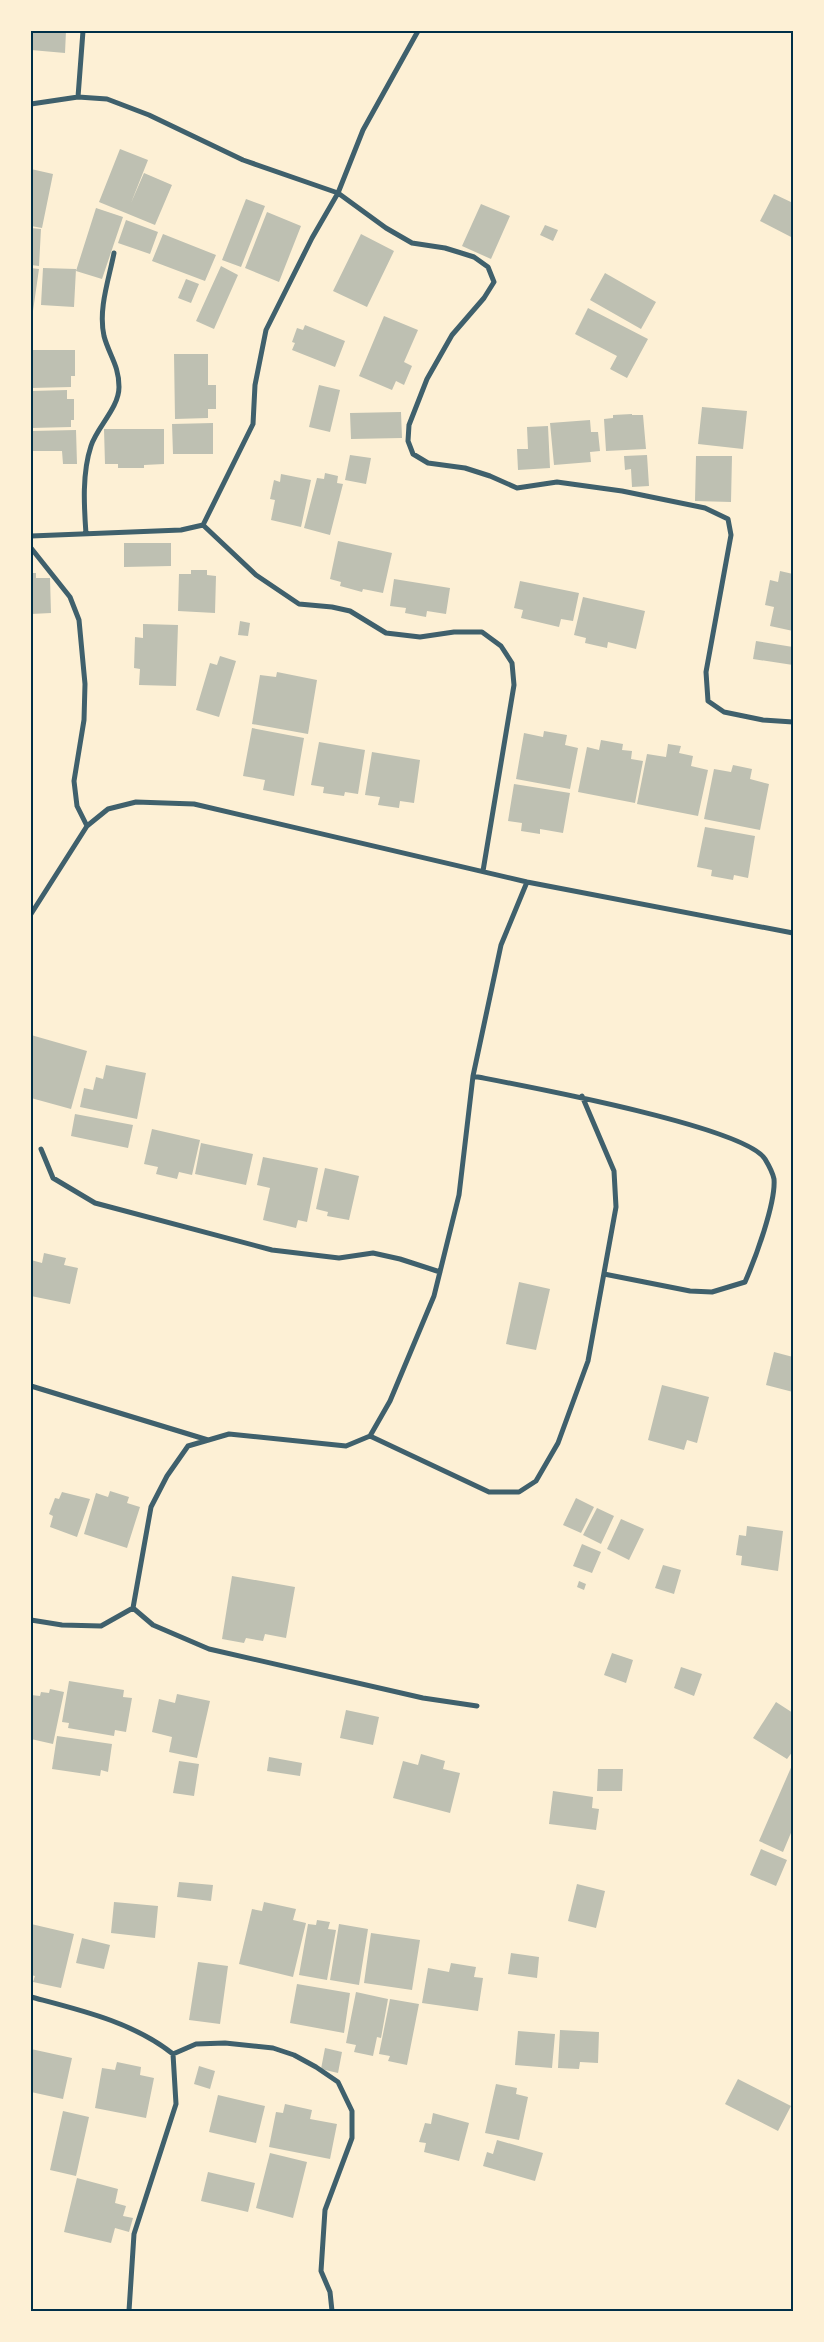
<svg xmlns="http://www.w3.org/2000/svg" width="824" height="2342" viewBox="0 0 824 2342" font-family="'PT Sans',sans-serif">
	<rect width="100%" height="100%" fill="#fdf0d5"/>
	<path fill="#bec0b2" d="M31,31h35l-1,22 -34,-3z
		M120,149l28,11 -17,43 13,-30 28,12 -17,40 -56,-23z
		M31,169l22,5 -11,54 -11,-2z
		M774,194l19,9v35l-33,-17z
		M246,199l19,7 -24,61 -19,-7z
		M481,204l29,12 -19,43 -29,-13z
		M96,208l27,9 -21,62 -26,-8z
		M267,212l34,14 -22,56 -34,-14z
		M126,220l32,12 -8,22 -32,-11z
		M545,225l13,5 -5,11 -13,-6z
		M31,228l10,1 -2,37 -8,-1z
		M163,234l53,21 -11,26 -53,-20z
		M361,234l33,17 -27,56 -34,-16z
		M221,266l17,9 -24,54 -18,-8z
		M31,268l8,1 -7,49h-1z
		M43,268l33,1 -2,38 -33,-2z
		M605,273l51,29 -15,27 -51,-29z
		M186,279l13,5 -8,19 -13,-5z
		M588,308l60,31 -21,39 -17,-9 7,-13 -42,-22z
		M384,316l34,14 -14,32 8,4 -8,19 -8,-4 -4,9 -33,-14z
		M305,325l40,16 -10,26 -43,-17 3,-7 -3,-1 5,-14 6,2z
		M31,350h44v26h-4v11l-40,1z
		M174,354h34v31h8v24h-8v9l-33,1z
		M319,385l21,5 -10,42 -21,-5z
		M67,390v9h7v21h-3v7l-40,1v-37z
		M702,407l45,4 -4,38 -45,-5z
		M401,412l1,26 -51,1 -1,-26z
		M632,414v1h11l3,34 -40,2 -2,-32 9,-1v-3z
		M590,420l1,12h7l2,19 -10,1 1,10 -37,3 -4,-42z
		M213,423v31h-40l-1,-30z
		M548,426l2,42 -32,2 -1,-21h11l-1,-22z
		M104,429h60v35l-20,1v3h-26v-4h-13z
		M76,430l1,34h-14l-1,-13h-31v-20z
		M350,455l21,3 -5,26 -21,-4z
		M647,455l2,31 -17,1 -1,-18 -6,1 -1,-14z
		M696,456h36l-1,46 -36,-1z
		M325,473l13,3 -1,7 6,1 -13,51 -26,-7 13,-50 7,1z
		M281,474l30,6 -10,47 -30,-7 4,-20 -5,-1 4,-19 6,2z
		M338,541l54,12 -9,40 -20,-4 -1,3 -22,-6 1,-4 -11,-3z
		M124,543h47v23l-47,1z
		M191,570h16v5l9,1 -1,37 -37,-2 1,-37h12z
		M780,571l13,3v57l-23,-5 4,-19 -9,-2 5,-25 8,2z
		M31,573h5v5h14l1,35 -20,1z
		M394,579l56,9 -4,26 -19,-3 -1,6 -21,-4 1,-5 -16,-2z
		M520,581l59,12 -6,28 -12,-2 -2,8 -38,-9 2,-8 -9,-2z
		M583,597l62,14 -9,38 -28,-7 -1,6 -22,-5 1,-5 -12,-3z
		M240,621l10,2 -2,13 -10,-1z
		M143,624l35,1 -2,61 -37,-1 1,-16 -6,-1 1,-31 8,1z
		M756,641l37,6v18l-40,-6z
		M220,656l16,5 -17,56 -23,-7 14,-47 7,2z
		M277,672l40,8 -9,54 -56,-10 8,-49 16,2z
		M252,728l52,10 -10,58 -31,-6 2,-10 -22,-4z
		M544,731l23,4 -2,10 13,3 -8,41 -54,-10 8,-46 19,4z
		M601,740l22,4 -1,6 10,1 -1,8 12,2 -8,42 -57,-11 9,-45 12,3z
		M319,742l46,8 -7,44 -13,-2 -1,4 -21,-3 1,-6 -13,-2z
		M668,744l13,2 -2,7 14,3 -2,10 17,4 -10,46 -61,-12 10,-50 19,3z
		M372,752l48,8 -6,43 -14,-2 -1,7 -21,-3 2,-8 -15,-2z
		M733,765l19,4 -2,10 19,5 -9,46 -56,-11 10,-50 17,3z
		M514,784l56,9 -7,40 -23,-4v5l-19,-3 1,-8 -14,-2z
		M705,827l50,9 -7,42 -14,-3 -1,5 -22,-4 1,-6 -15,-3z
		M31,1035l56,16 -16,58 -40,-11z
		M106,1065l40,8 -9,46 -57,-12 4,-19 9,2 3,-13 7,2z
		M75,1114l58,11 -5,23 -57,-12z
		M152,1129l48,11 -8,35 -13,-3 -2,7 -21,-5 2,-7 -14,-3z
		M201,1143l52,11 -7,31 -51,-11z
		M263,1157l55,11 -11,54 -9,-2 -2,8 -33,-8 7,-32 -13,-3z
		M325,1168l34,8 -10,44 -22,-4 1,-4 -12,-3z
		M44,1253l22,5 -2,7 14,3 -8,36 -39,-8v-36l11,3z
		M519,1282l31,7 -14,61 -30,-6z
		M774,1352l19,5v35l-27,-7z
		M662,1385l47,12 -12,46 -10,-3 -3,10 -36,-10z
		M110,1491l19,6 -2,6 13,4 -13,41 -43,-14 12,-41 12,4z
		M62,1492l28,7 -13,38 -27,-10 3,-11 -4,-2 6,-16 4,1z
		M576,1498l18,9 -13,26 -18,-8z
		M597,1508l17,8 -13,28 -18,-9z
		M621,1519l23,10 -15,31 -22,-11z
		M747,1526l36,5 -5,40 -37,-6 1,-9 -6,-1 3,-20 7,1z
		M582,1544l19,8 -9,21 -19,-7z
		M663,1565l18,5 -7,24 -19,-6z
		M232,1576l63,11 -9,51 -21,-4 -2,7 -17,-3 -2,5 -22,-4z
		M579,1581l7,3 -2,6 -7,-3z
		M612,1653l21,7 -7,23 -22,-8z
		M681,1667l21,7 -8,22 -20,-8z
		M69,1681l55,9 -1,7 9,1 -6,34 -11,-2 -1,6 -46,-8 1,-5 -7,-1z
		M50,1689l14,3 -11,52 -22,-5v-44l9,1 1,-4 8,1z
		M177,1694l33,7 -13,57 -28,-6 3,-15 -20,-5 7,-33 16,4z
		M776,1702l17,11v38l-6,8 -34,-21z
		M346,1710l33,7 -6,28 -33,-7z
		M57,1736l55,8 -4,28 -7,-2 -1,6 -48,-7z
		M421,1754l24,7 -2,8 17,4 -10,40 -57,-15 10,-37 15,4z
		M269,1757l33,6 -2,13 -33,-5z
		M179,1761l20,3 -5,32 -21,-3z
		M793,1763v65l-10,24 -24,-11z
		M598,1769h25l-1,22h-25z
		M553,1791l40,6 -1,11 7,1 -3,21 -47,-6z
		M761,1849l26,11 -11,26 -26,-11z
		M179,1882l34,3 -2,16 -34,-4z
		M577,1884l28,7 -9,37 -28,-7z
		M114,1902l44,4 -3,32 -44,-5z
		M264,1902l32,7 -3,11 13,3 -13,54 -54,-13 13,-55 10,2z
		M317,1920l13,2 -2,7 8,1 -9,50 -28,-5 9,-51 8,1z
		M31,1924l43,10 -13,54 -28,-6 2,-6 -4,-1z
		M339,1924l29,5 -9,56 -29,-5z
		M371,1933l49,7 -8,50 -48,-7z
		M82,1938l28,7 -6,24 -28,-6z
		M511,1953l28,4 -2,21 -29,-4z
		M198,1962l30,4 -8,58 -31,-4z
		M451,1963l25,4 -2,10 9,1 -5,33 -56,-8 6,-35 21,4z
		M297,1984l53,9 -6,40 -54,-10z
		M356,1992l32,7 -7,39 -4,-1 -4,19 -19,-4 2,-7 -10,-2z
		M390,1999l29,5 -12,61 -19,-4 2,-5 -11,-2z
		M560,2030l39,2 -1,31 -18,-1 -1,7 -21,-1z
		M518,2031l37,3 -3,34 -37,-3z
		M325,2048l17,4 -4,21 -17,-4z
		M31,2049l41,9 -9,41 -32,-7z
		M117,2062l24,5 -1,8 14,3 -8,40 -51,-10 7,-40 13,2z
		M199,2066l16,5 -5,18 -16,-5z
		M738,2079l53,27 -13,25 -53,-27z
		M496,2084l21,4 -1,6 12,3 -9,43 -34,-7z
		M218,2095l47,11 -9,37 -47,-11z
		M285,2104l27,6 -2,9 27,5 -7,35 -61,-12 7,-35 7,1z
		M63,2111l26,6 -13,59 -26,-6z
		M433,2113l36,10 -10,38 -35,-9 2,-9 -7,-1 6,-19 6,1z
		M497,2140l46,13 -8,28 -52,-15 4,-14 6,2z
		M270,2153l37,9 -14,56 -37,-10z
		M208,2172l47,11 -7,29 -47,-11z
		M77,2178l41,11 -3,14 11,3 -3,10 10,2 -4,14 -14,-4 -4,15 -47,-11z"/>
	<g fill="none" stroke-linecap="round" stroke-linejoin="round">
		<path stroke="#3f606c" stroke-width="5" d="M78,97l5,-66
			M31,104l47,-7 29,2 42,16 94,45 95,33 48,35 26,15 33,5 29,9 14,10 6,15 -10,16 -32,37 -25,44 -18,46 -1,16 5,13 15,9 37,5 25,8 27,12 40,-6 65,9 83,17 23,11 3,16 -25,137 2,29 16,11 39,8 30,2
			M203,525l53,50 43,29 33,3 18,4 36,22 34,4 34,-5h28l19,14 11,17 2,22 -31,186
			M86,534c-2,-28 -4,-61 5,-88 6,-19 28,-38 28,-59 0,-22 -10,-32 -15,-51 -6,-27 5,-57 10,-83
			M31,536l150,-6 22,-5 50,-101 2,-39 11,-55 46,-92 26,-45 25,-63 55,-99
			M31,548l39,49 9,23 6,64 -1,36 -10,61 3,25 10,20
			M31,914l56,-88 21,-17 28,-7 58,2 333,78 266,51
			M473,1076c46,9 271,50 292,83 3,5 8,15 9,20 2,24 -19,80 -29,103l-33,10 -22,-1 -86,-17
			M41,1149l12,29 42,25 177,47 67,8 34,-5 27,6 40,13
			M31,1386l177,54
			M370,1436l119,56h30l17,-11 22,-38 30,-82 28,-154 -2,-36 -32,-75
			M31,1620l31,5 39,1 32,-18
			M477,1706l-54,-8 -214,-49 -56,-24 -20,-17 18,-101 16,-31 21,-30 41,-12 117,12 24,-10 20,-35 44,-105 25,-101 14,-119 28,-131 26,-63
			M31,1997c49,13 102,25 142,57l3,50 -42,130 -5,77
			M173,2054l23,-10 29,-1 48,5 21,7 22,12 22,15 14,29v27l-27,72 -4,61 9,21 2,19"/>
	</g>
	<rect width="824" height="2342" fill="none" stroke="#fdf0d5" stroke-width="65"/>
	<rect x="32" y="32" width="760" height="2278" fill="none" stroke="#003049" stroke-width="2"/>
</svg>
